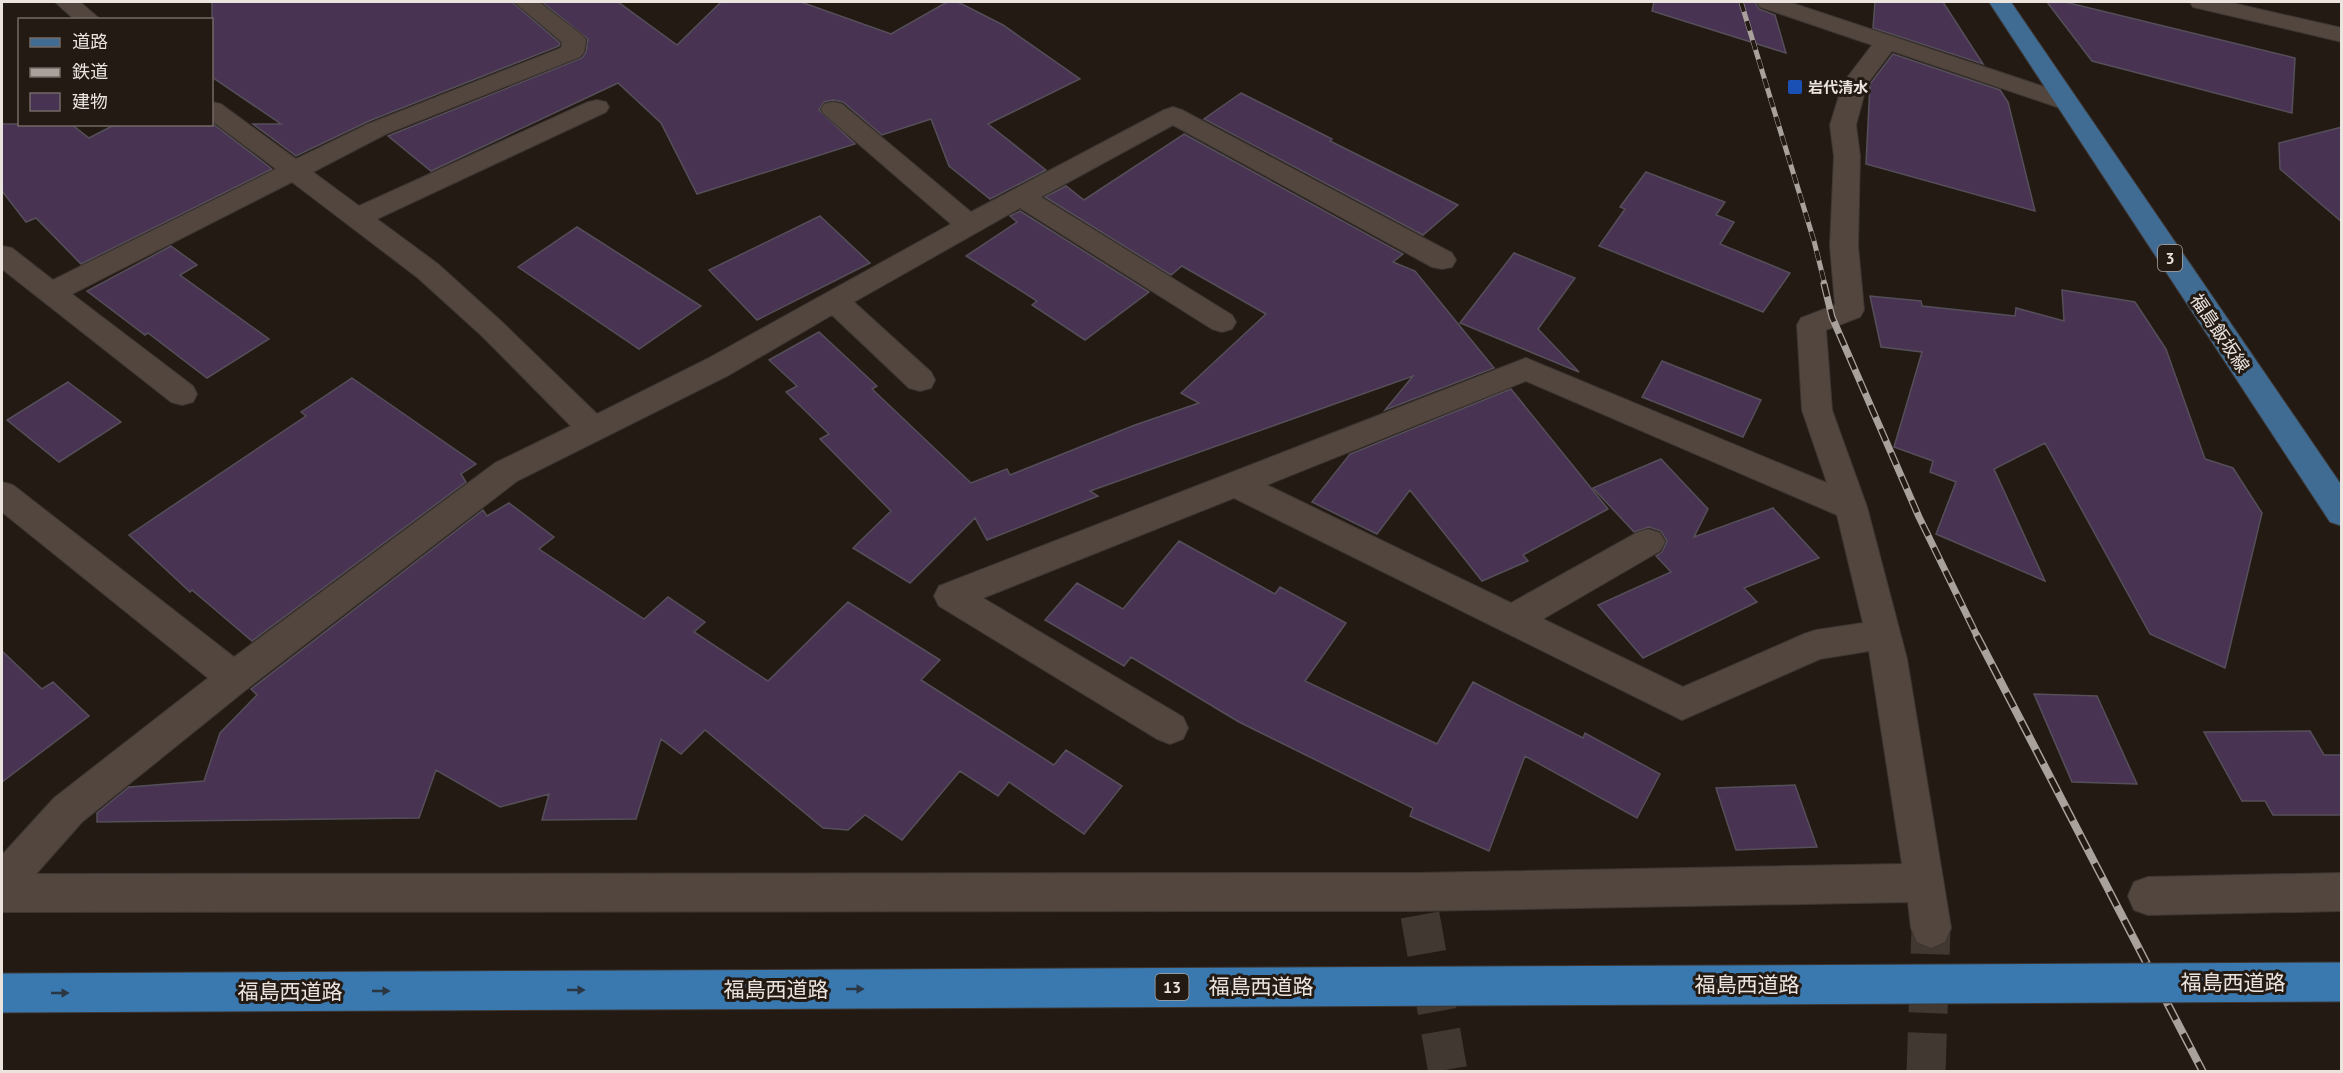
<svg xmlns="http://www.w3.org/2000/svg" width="2343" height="1073" viewBox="0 0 2343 1073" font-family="'PT Sans','Noto Sans JP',sans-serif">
	<rect width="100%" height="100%" fill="#241a14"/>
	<path fill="#483353" stroke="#554f59" stroke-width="1.5" d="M212,2h300l48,41 -1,3 -190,75 -73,35 -43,-32h28l-69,-47z
		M542,2h76l59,43 44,-43h80l90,32 56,-32h11l45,23 77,54 -92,45 58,46 -56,29 -41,-33 -18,-47 -49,16 -39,-33 -10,-2 -9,2 -5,8 36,34 -158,50 -36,-71 -43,-40 -187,88 -43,-35 194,-78 4,-6 2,-13z
		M1654,2h101l4,7 16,6 11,38 -134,-42z
		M1875,2h68l40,62 -110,-36z
		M2047,2h18l230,56 -3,55 -200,-52z
		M1893,54l107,36 8,12 27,109 -169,-47 4,-80z
		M1241,93l91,46 -2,2 128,64 -35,30 -219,-116z
		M2,124h69l18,14 27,-14h97l59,45 -191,95 -45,-46 -10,4 -24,-31z
		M2342,127v95l-62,-53 -1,-26z
		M1184,134l219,120 -10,8 22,9 79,97 -109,42 28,-34 -323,115 8,5 -111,44 -12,-22 -65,65 -57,-35 38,-37 -71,-72 9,-5 -43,-42 11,-6 -28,-26 50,-28 58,54 -5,3 99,94 36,-14 3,6 125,-50 64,-22 -18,-10 85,-79 -84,-48 -11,9 -126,-78 21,-11 18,14z
		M1646,172l79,30 -9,13 18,7 -14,22 70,29 -27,39 -164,-66 26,-37 -5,-2z
		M1020,211l129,81 -64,48 -53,-35 5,-4 -71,-45 51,-34 -7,-6z
		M820,216l50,47 -113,57 -48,-50z
		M577,227l124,79 -62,43 -121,-82z
		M171,246l26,19 -17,10 89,64 -62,39 -59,-45 -3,2 -58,-44z
		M1514,253l61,25 -37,51 41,43 -119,-49z
		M2062,290l73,12 31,47 39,110 28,9 29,45 -37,155 -75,-34 -105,-191 -51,26 51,112 -109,-47 20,-52 -26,-10 3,-11 -39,-14 28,-95 -41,-5 -11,-51 51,5 1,5 93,10 1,-8 48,13z
		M1662,361l99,39 -18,37 -101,-40z
		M352,378l124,86 -15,10 5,8 -214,159 -60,-51 -2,2 -61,-57 177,-119 -5,-4z
		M68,382l53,40 -62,40 -52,-42z
		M1511,389l97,120 -85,46 5,6 -46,20 -72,-91 -33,44 -65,-32 38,-48z
		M1661,459l47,50 -14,28 79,-29 46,50 -75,30 13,14 -114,56 -45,-53 73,-33 -15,-16 6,-4 5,-11 -6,-10 -12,-4 -15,5 -41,-44z
		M509,503l45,34 -15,12 105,70 24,-22 37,25 -11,10 74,49 80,-79 92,58 -19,20 133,85 12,-15 56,36 -38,48 -75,-52 -11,14 -38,-25 -58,69 -37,-25 -17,15 -25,-2 -118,-98 -24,24 -20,-15 -25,80 -94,1 7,-26 -49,13 -64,-37 -17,48 -322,4v-9l32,-26 75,-6 16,-48 37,-38 -6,-6 232,-179 4,6z
		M1179,541l96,53 5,-7 66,36 -41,58 132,63 36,-62 110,56 2,-5 75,41 -23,44 -112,-62 -36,95 -79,-35 3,-8 -174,-86 -108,-65 -7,9 -79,-46 32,-37 46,26z
		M2,651l40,38 11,-7 36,34 -87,66z
		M2034,694l63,2 40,88 -65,-2z
		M2310,731l14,24h18v60h-69l-8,-14h-23l-38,-69z
		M1795,785l22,62 -81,3 -20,-62z"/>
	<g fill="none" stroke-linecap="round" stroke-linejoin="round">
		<path stroke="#423832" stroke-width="39" stroke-dasharray="39 20" stroke-linecap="butt" d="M1420,915l28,157
			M1926,1072l5,-144"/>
		<defs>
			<path id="minor" d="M55,2h25l21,18h-26z
				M514,2h25l43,33 4,5 -2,12 -4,5 -194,77 -73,38 46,34 229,-104 9,-2 9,2 3,5 -3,5 -229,107 61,45 64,58 95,92 110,-55 244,-135 -127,-110 -3,-5 3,-5 9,-2 9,2 129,108 193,-102 9,-3 9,3 270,143 4,7 -4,7 -10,2 -10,-2 -259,-142 -132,72 191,118 4,7 -4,7 -10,3 -10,-3 -192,-121 -166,94 77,70 4,8 -4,8 -11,3 -11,-3 -77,-73 -103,60 -212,106 -270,208 -165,133 -46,52 1380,-1 486,-9 -33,-213 -49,8 -138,61 -448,-222 -251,100 200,119 5,11 -5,11 -13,5 -13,-5 -218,-133 -5,-10 5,-10 587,-228 301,125 -25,-73 -5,-85 4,-7 34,-13 -5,-59 4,-90 -4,-31 13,-42 29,-38 -112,-38 -3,-5h32l286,95 3,5 -3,5 -9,2 -9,-2 -165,-56 -25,33 -11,41 4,31 -2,90 6,64 -4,7 -34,13 6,80 35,97 40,152 44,269 -6,14 -14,6 -14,-6 -6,-14 -3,-26 -492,9 -1414,1v-57l52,-57 154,-120 -206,-166v-30l11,3 221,172 261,-194 76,-37 -89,-90 -64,-58 -126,-96 -220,112 121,92 4,8 -4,8 -11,3 -11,-3 -169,-133v-23l10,2 41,32 223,-111 -64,-48v-19l9,2 75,55 72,-35 193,-76 1,-6zM1526,381l311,134 26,108 -47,7 -12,4 -121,53 -140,-68 117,-68 5,-9 -5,-9 -12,-4 -12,4 -125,70 -244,-118z
				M2342,873v38l-194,4 -14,-5 -6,-14 6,-14 14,-5z"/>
			<path id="tertiary" d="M2190,2h38l114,26v14l-149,-35z"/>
			<path id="primary" d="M1989,2h22l331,484v40l-12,-4z"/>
		</defs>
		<use href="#minor" stroke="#3d3632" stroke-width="2"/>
		<use href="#tertiary" stroke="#3d3632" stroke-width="2"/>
		<use href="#primary" stroke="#3d3632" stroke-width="2"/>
		<use href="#minor" fill="#52463f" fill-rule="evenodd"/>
		<use href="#tertiary" fill="#52463f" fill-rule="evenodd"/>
		<use href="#primary" fill="#406c94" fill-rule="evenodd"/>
		<defs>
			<path id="rail-far2" d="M1741,2l73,239 11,44"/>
			<path id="rail-far1" d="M1824,284l8,33 87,200 59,121"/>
			<path id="rail" d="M1977,636l226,436"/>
		</defs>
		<use href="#rail-far2" stroke="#a9a19c" stroke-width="5"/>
		<use href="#rail-far1" stroke="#a9a19c" stroke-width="7"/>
		<use href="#rail" stroke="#a9a19c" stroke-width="8"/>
		<use href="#rail-far2" stroke="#241a14" stroke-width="4" stroke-dasharray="10" stroke-linecap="butt"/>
		<use href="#rail-far1" stroke="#241a14" stroke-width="4.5" stroke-dasharray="13" stroke-linecap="butt"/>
		<use href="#rail" stroke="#241a14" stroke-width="5" stroke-dasharray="16" stroke-linecap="butt"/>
		<defs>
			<path id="trunk-bridge" d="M2,993l2340,-11"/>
		</defs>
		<use href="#trunk-bridge" stroke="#3d3632" stroke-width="41" stroke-linecap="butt"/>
		<use href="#trunk-bridge" stroke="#3a79b0" stroke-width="39"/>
	</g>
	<defs><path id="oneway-solid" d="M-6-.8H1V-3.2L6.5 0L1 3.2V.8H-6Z" transform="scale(1.5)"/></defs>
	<g fill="#2b3643">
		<use href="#oneway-solid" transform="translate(855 989)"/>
		<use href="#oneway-solid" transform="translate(576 990)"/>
		<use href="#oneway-solid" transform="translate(381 991)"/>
		<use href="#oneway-solid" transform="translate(60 993)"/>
	</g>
	<rect fill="#1a4fb4" stroke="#241a14" stroke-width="2" x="1787" y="79" width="16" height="16" rx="3"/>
	<g text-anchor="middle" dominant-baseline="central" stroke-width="6" stroke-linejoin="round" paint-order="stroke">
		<g font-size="15" font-weight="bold" fill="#eae3de" stroke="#241a14" text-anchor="start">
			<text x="1808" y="87">岩代清水</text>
		</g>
		<g fill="#241a14" stroke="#afa7a1" stroke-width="1.5">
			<rect x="2158" y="245" width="24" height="26" rx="4.5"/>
			<rect x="1155.5" y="974" width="33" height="26" rx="4.5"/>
		</g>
		<g font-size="16" font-weight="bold" fill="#eae3de">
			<text x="2170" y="258">3</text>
			<text x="1172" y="987">13</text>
		</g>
		<g font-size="18" fill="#eae3de" stroke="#241a14">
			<text transform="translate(2220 333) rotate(56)">福島飯坂線</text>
		</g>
		<g font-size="21" fill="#eae3de" stroke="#241a14">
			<text x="2233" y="982">福島西道路</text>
			<text x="1747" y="984">福島西道路</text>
			<text x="1261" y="986">福島西道路</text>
			<text x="776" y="989">福島西道路</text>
			<text x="290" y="991">福島西道路</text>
		</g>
	</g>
	<rect width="2343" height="1073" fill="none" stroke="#eae3de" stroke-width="6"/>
	<rect x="18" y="18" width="195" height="108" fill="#241a14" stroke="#736a65" stroke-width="1.5"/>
	<rect x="30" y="38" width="30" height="9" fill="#406c94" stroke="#736a65" stroke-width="1.5"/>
	<text x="72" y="48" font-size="18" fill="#eae3de">道路</text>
	<rect x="30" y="68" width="30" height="9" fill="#a9a19c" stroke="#736a65" stroke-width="1.5"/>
	<text x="72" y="78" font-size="18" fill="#eae3de">鉄道</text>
	<rect x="30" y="93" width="30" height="18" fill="#483353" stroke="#736a65" stroke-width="1.5"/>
	<text x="72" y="108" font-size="18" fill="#eae3de">建物</text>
</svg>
